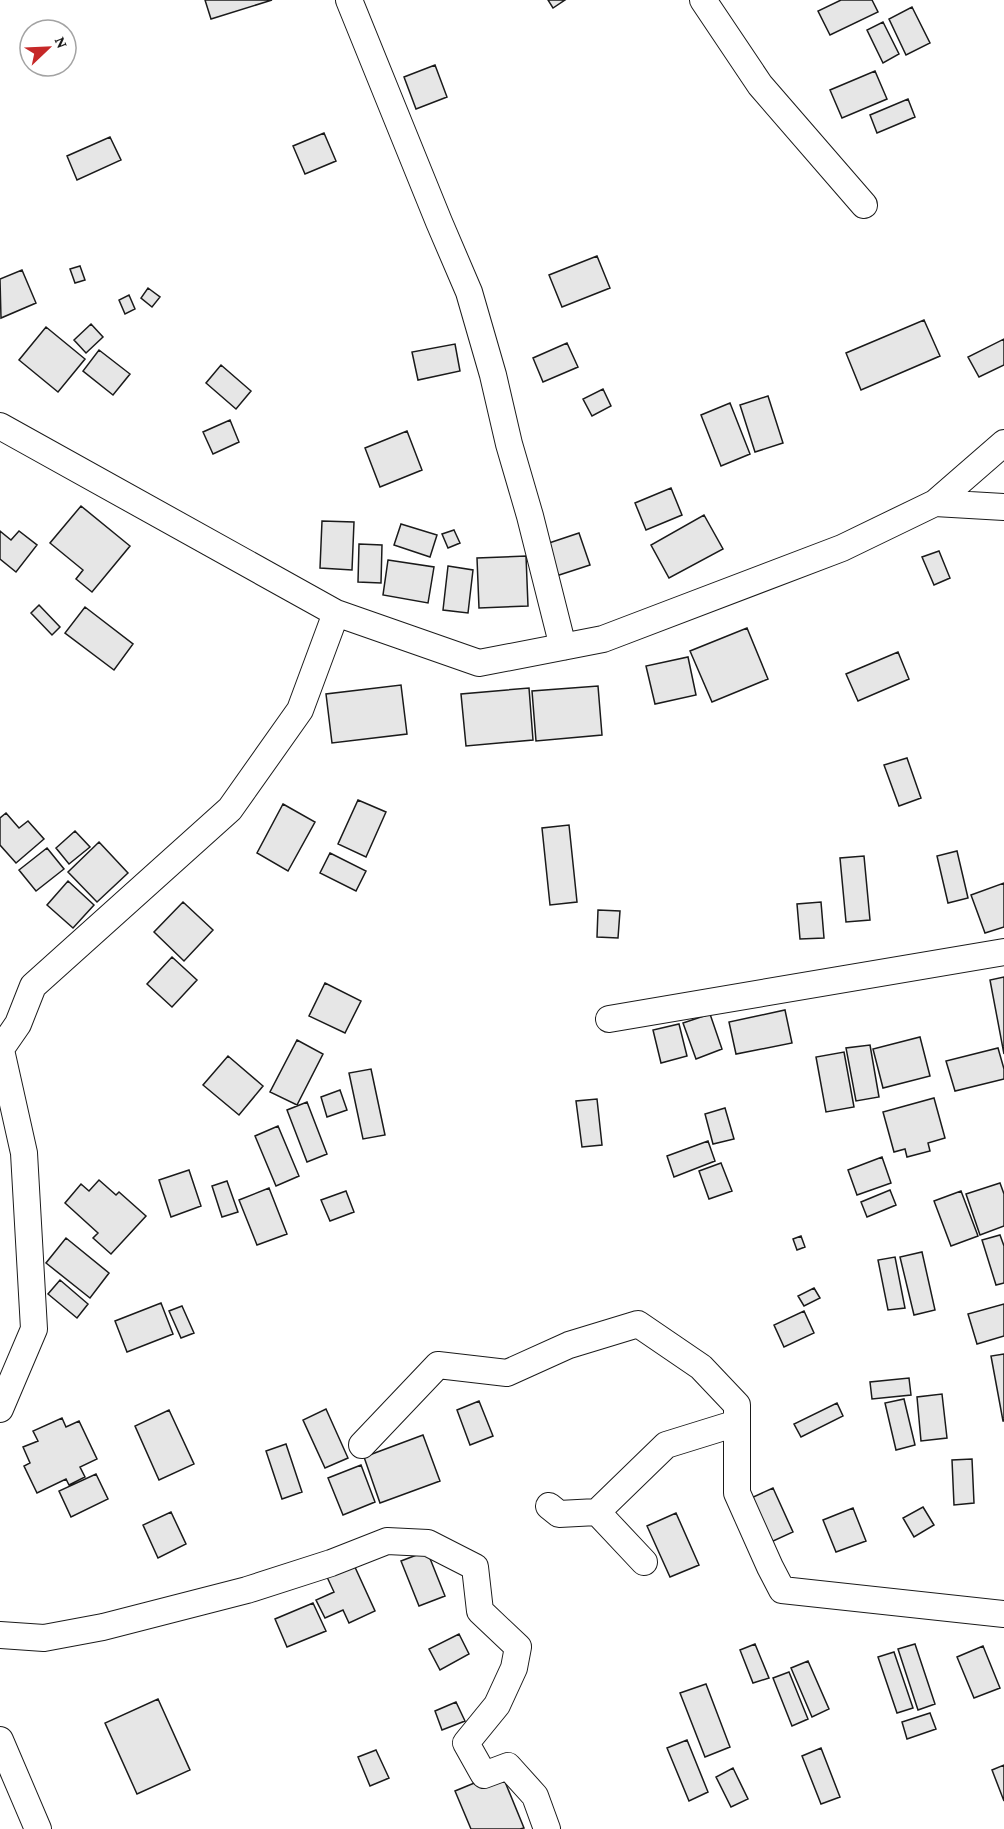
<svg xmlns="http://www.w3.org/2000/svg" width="1004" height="1829" viewBox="0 0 1004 1829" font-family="'Crimson Pro',serif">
	<rect width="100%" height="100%" fill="#fff"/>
	<path fill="#e6e6e6" stroke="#1a1a1a" stroke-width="1.5" d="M205,0h67l-61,19z
		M548,0h17l-12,8z
		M841,0h31l6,12 -48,23 -12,-24z
		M912,7l18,36 -24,12 -17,-36z
		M883,22l16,32 -16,9 -16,-33z
		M435,65l12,32 -31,12 -12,-32z
		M875,71l12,28 -45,19 -12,-28z
		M908,99l7,18 -38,16 -7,-18z
		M324,133l12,28 -31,13 -12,-28z
		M110,137l11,23 -44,20 -10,-24z
		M597,256l13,32 -48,19 -13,-32z
		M80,266l5,14 -10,3 -5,-14z
		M22,270l14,33 -35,15 -1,-39z
		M148,288l12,9 -8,10 -11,-9z
		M129,295l6,14 -10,5 -6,-14z
		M924,320l16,36 -79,34 -15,-37z
		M91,324l12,13 -17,16 -12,-13z
		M46,327l39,32 -27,33 -39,-32z
		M1004,339v26l-25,12 -11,-20z
		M567,343l11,24 -35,15 -10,-24z
		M455,344l5,27 -42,9 -6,-28z
		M99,350l31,24 -17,21 -30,-24z
		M221,365l30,26 -15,18 -30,-26z
		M603,389l8,17 -19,10 -9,-17z
		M768,396l15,47 -28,9 -15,-47z
		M730,403l20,51 -29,12 -20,-51z
		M230,420l9,22 -26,12 -10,-22z
		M407,431l15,39 -42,17 -15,-39z
		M671,488l11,27 -36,15 -11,-27z
		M81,506l49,40 -38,46 -16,-13 7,-9 -33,-27z
		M704,515l19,34 -54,29 -18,-33z
		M322,521l32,1 -2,48 -32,-2z
		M401,524l36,11 -7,22 -36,-12z
		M454,530l6,13 -12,5 -6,-14z
		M0,531l11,9 8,-9 18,14 -21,27 -16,-13z
		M579,533l11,32 -37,12 -10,-32z
		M359,544l23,1 -1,38 -23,-1z
		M939,551l11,27 -16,7 -12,-28z
		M526,556l2,50 -49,2 -2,-50z
		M388,560l46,7 -6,36 -45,-8z
		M448,566l25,4 -5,43 -25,-3z
		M39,605l21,22 -8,8 -21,-22z
		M85,607l48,37 -19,26 -49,-37z
		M747,628l21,51 -56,23 -22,-51z
		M898,652l11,27 -51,22 -12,-27z
		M688,657l8,38 -41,9 -9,-38z
		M401,685l6,49 -75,9 -6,-49z
		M598,686l4,49 -66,6 -4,-50z
		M529,688l4,52 -67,6 -5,-52z
		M907,758l14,40 -22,8 -15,-41z
		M358,800l28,12 -20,45 -28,-13z
		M283,804l32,18 -27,49 -31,-18z
		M6,813l13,15 9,-7 16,18 -28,24 -16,-18v-27z
		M569,825l8,77 -27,3 -8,-77z
		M75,831l15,16 -21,17 -13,-16z
		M99,842l29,31 -31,29 -29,-30z
		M47,848l17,21 -28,22 -17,-21z
		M957,851l11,47 -20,5 -11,-47z
		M330,853l36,18 -10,20 -36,-18z
		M864,856l6,64 -24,2 -6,-64z
		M68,881l26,24 -21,23 -26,-23z
		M1004,883v44l-19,6 -14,-38z
		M183,902l30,28 -29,31 -30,-29z
		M821,902l3,36 -24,1 -3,-35z
		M598,910l22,1 -2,27 -21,-1z
		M172,957l25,23 -25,27 -25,-23z
		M1004,977v77l-14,-74z
		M325,983l36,18 -16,32 -36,-17z
		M785,1010l7,33 -56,11 -7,-32z
		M710,1014l12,35 -26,10 -13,-36z
		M679,1024l8,32 -26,7 -8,-33z
		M920,1037l10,39 -47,12 -10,-39z
		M297,1040l26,14 -26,51 -27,-13z
		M870,1045l9,52 -23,4 -10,-53z
		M998,1048l6,21v10l-49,12 -9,-30z
		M844,1052l10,55 -28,5 -10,-55z
		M228,1056l35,30 -24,29 -36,-30z
		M371,1069l14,66 -22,4 -14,-66z
		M340,1090l7,20 -20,7 -6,-20z
		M934,1098l11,40 -17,5 2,8 -23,6 -2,-8 -11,3 -11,-40z
		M597,1099l5,46 -20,2 -6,-46z
		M307,1102l20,52 -20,8 -20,-52z
		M725,1108l9,31 -21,5 -8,-30z
		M278,1126l21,50 -23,10 -21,-50z
		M708,1141l7,20 -41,16 -7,-21z
		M882,1157l9,26 -34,12 -9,-25z
		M721,1163l11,28 -23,8 -10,-28z
		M189,1170l12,36 -30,11 -12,-37z
		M99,1180l17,15 3,-3 27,24 -35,38 -18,-16 5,-5 -33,-30 16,-19 8,7z
		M227,1181l11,31 -16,5 -10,-31z
		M1000,1183l4,11v32l-24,9 -14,-41z
		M269,1188l18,46 -30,11 -18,-45z
		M890,1190l6,15 -29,12 -6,-15z
		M346,1191l8,21 -24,9 -9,-21z
		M961,1191l17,45 -27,10 -17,-45z
		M1000,1235l4,11v37l-8,2 -14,-45z
		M801,1236l4,11 -8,3 -4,-11z
		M66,1238l43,35 -19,25 -44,-35z
		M922,1252l13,58 -21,5 -14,-58z
		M895,1257l10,51 -17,2 -10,-50z
		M60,1280l28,24 -11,14 -29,-24z
		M814,1288l6,10 -16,8 -6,-10z
		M161,1303l12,31 -46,18 -12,-31z
		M1004,1304v32l-27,8 -9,-30z
		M182,1306l12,27 -13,5 -12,-27z
		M804,1311l10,22 -30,14 -10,-22z
		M1004,1354v67h-1l-12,-65z
		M909,1378l2,17 -39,4 -2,-17z
		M942,1394l5,44 -26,3 -4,-44z
		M904,1399l11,46 -19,5 -11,-47z
		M479,1401l14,35 -23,9 -13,-35z
		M837,1403l6,13 -42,21 -7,-13z
		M326,1409l22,49 -23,10 -22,-48z
		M169,1410l25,54 -35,16 -24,-54z
		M62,1418l4,9 13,-6 18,38 -17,8 5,10 -16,8 -3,-6 -29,14 -13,-27 6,-3 -7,-16 15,-6 -5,-10z
		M423,1435l17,46 -60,22 -16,-46z
		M286,1444l16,48 -20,7 -16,-48z
		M972,1459l2,44 -20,2 -2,-45z
		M361,1465l14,37 -32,13 -15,-37z
		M96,1474l12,25 -37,18 -12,-26z
		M773,1488l20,44 -22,10 -20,-44z
		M923,1507l11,18 -20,12 -11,-19z
		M853,1508l13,33 -30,11 -13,-32z
		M171,1512l15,32 -28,14 -15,-33z
		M676,1513l23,52 -29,12 -23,-51z
		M427,1551l18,45 -26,10 -18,-45z
		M354,1565l21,46 -26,12 -6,-13 -18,8 -9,-18 18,-8 -7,-15z
		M313,1603l13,28 -39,16 -12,-28z
		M459,1634l10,20 -29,16 -11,-21z
		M755,1644l14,34 -16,5 -13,-33z
		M915,1644l20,60 -17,6 -20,-61z
		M983,1646l17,42 -26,10 -17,-41z
		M894,1652l19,56 -16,5 -19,-56z
		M808,1661l21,48 -17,8 -21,-49z
		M789,1672l19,47 -16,7 -19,-48z
		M706,1684l24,63 -25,10 -25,-64z
		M158,1699l32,71 -53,24 -32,-71z
		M456,1702l9,19 -23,9 -7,-19z
		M930,1713l6,16 -29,10 -5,-17z
		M687,1740l21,52 -19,9 -22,-53z
		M821,1748l19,49 -19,7 -19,-48z
		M376,1750l13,28 -19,8 -12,-29z
		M1004,1765v36l-12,-31z
		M733,1768l15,31 -17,8 -15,-30z
		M501,1772l23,56 -4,1h-49l-16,-38z"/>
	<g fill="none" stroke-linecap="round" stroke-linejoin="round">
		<defs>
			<path id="minor" d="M349,0l90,222 30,70 24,83 16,69 21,72 33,131
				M703,0l57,85 104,120
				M0,426l336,187 143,50 124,-24 239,-91 93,-45 69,4
				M935,503l69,-60
				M609,1019l395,-67
				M0,1050l18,-26 15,-38 197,-177 70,-99 36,-97
				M0,1409l34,-80 -10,-176 -23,-103
				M362,1445l76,-80 69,8 62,-28 69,-21 63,43 36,38v88l33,74 12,23 222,24
				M549,1506l10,8 38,-2
				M644,1562l-47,-50 69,-67 71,-22
				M0,1635l44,3 59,-11 144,-37 84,-27 56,-22 41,2 47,24 5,44 38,36 -4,21 -17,37 -31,38 18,32 24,-9 27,30 12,33
				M0,1740l38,89"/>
		</defs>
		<use href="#minor" stroke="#1a1a1a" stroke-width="28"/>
		<use href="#minor" stroke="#fff" stroke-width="26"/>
	</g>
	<g transform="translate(48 48) rotate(67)"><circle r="28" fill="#ffffff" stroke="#a3a3a3" stroke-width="1.5"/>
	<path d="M0-4.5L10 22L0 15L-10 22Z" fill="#c62828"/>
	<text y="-9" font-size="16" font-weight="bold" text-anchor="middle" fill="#1a1a1a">N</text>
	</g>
</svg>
